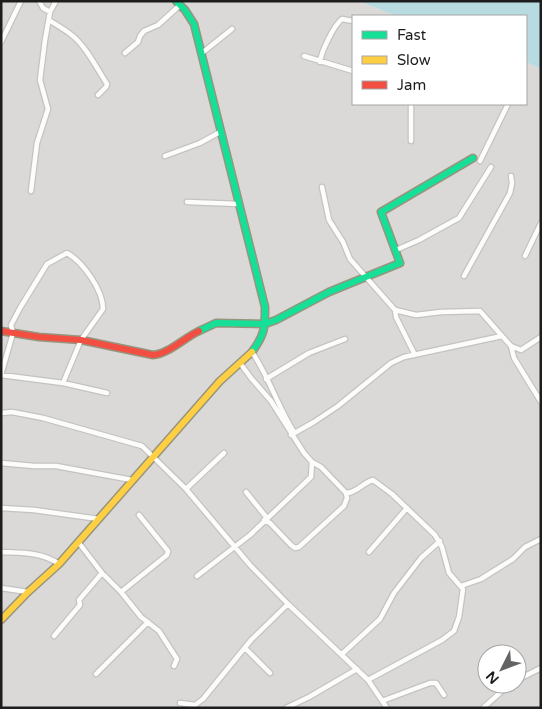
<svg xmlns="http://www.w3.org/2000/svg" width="542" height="709" viewBox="0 0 542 709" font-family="'Varela Round',sans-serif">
	<rect width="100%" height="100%" fill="#ece9e6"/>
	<path fill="#dbd9d7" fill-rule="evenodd" d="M1,1h358l37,15h-43v88h173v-42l15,7v639h-540zM487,654h30v30h-30z"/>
	<path fill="#b8dae1" d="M359,1h182v68l-15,-7v-46h-130z"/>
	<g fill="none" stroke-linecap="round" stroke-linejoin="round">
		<defs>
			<path id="street" d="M39,1l4,7 7,4
				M49,20c6,4 13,8 20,13 16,11 27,34 38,51l-1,3 -8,8
				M1,42l20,-41
				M125,53l13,-11 2,-6 4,-5 14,-6 22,-20
				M202,53l30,-24
				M304,56l49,15
				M320,62c1,-10 14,-37 22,-43l11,2
				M411,141v-37
				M165,156l35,-13 20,-11
				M480,161l28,-57
				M322,187l7,33 14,22 7,17 45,51 1,7 19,38
				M31,191l6,-48 11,-34 -8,-29 5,-40 5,-28 6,-11
				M187,202l52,2
				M396,250l23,-10 40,-22 32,-51
				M525,256l16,-33
				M464,276l46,-83 2,-10 -1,-7
				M395,310l21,5 25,-3 39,-1 22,25
				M511,346l10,4 20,-13
				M252,352c17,25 26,55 42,80
				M240,363l11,15 20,23 33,52 8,9 9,5 25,26c11,0 16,-10 27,-13l19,14 43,41 7,12 7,26 14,16 -4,28 -5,14 -12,9 -74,40
				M1,375l12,-42 -2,-8 9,-17 27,-44 20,-11c16,9 36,37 36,56l-22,31 -18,43
				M1,375l62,8 44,10
				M266,379l43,-26 36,-14
				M1,413l11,-1 31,6 99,28 44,43 64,76 38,39 80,76 19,28
				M291,435l23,-13 24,-16 53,-43 13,-6 98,-21 9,10 3,12 27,44
				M1,463l33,3h22l76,14
				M186,489l38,-36
				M246,492l21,26
				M1,508l33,2 65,9
				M264,520l6,3 21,22 4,3 4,-1 45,-41 3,-8 -1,-5
				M79,543l23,30 19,19 20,25 18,14 18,28 -3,7
				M1,552c21,1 41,0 58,12
				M369,552l38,-44
				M197,576l53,-41 61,-58 1,-15
				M461,586l20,-7 32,-20 12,-12 16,-8
				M1,588l27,4
				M121,592l46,-37 1,-4 -29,-36
				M54,636l26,-31 -1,-5 23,-27
				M245,648l25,25
				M342,654l38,-35 14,-26 27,-35 19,-17
				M96,674l52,-52
				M517,680l24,-12
				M382,701l48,-18h6l8,12
				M180,703l15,2 8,-6 48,-59 37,-36
				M286,708l23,-11 48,-28
				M483,708l27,-24"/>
			<path id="fast" d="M176,1l9,9 9,14 71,283c0,21 0,27 -13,45
				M199,331l17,-8 49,1 11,-4 53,-28 71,-29 -19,-51 92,-54"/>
			<path id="slow" d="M1,620l27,-28 31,-28 161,-183 32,-29"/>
			<path id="jam" d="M1,331l38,6 42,3 72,15c15,-1 31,-17 46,-24"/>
		</defs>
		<use href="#street" stroke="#c4c3c2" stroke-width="7"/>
		<use href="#fast" stroke="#96957d" stroke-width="9"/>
		<use href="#slow" stroke="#96957d" stroke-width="9"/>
		<use href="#jam" stroke="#96957d" stroke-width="9"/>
		<use href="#street" stroke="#fcfcfb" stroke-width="4.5"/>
		<use href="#fast" stroke="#16e098" stroke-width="6"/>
		<use href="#slow" stroke="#ffcf43" stroke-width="6"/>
		<use href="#jam" stroke="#f24e42" stroke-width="6"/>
	</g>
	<rect width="542" height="709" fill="none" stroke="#1d1d1d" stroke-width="5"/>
	<rect x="352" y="15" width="175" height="90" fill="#ffffff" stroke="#a5a5a5"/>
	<rect x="362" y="31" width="25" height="8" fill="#16e098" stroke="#a5a5a5"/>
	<text x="397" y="40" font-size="15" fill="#1d1d1d">Fast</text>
	<rect x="362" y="56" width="25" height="8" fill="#ffcf43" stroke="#a5a5a5"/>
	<text x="397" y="65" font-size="15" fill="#1d1d1d">Slow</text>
	<rect x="362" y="81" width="25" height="8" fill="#f24e42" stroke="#a5a5a5"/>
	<text x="397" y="90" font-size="15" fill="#1d1d1d">Jam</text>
	<g transform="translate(502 669) rotate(228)"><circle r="24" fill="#ffffff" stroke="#a5a5a5"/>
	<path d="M0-4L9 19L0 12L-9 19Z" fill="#656463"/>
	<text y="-8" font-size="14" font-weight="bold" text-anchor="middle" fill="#1d1d1d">N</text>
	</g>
</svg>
